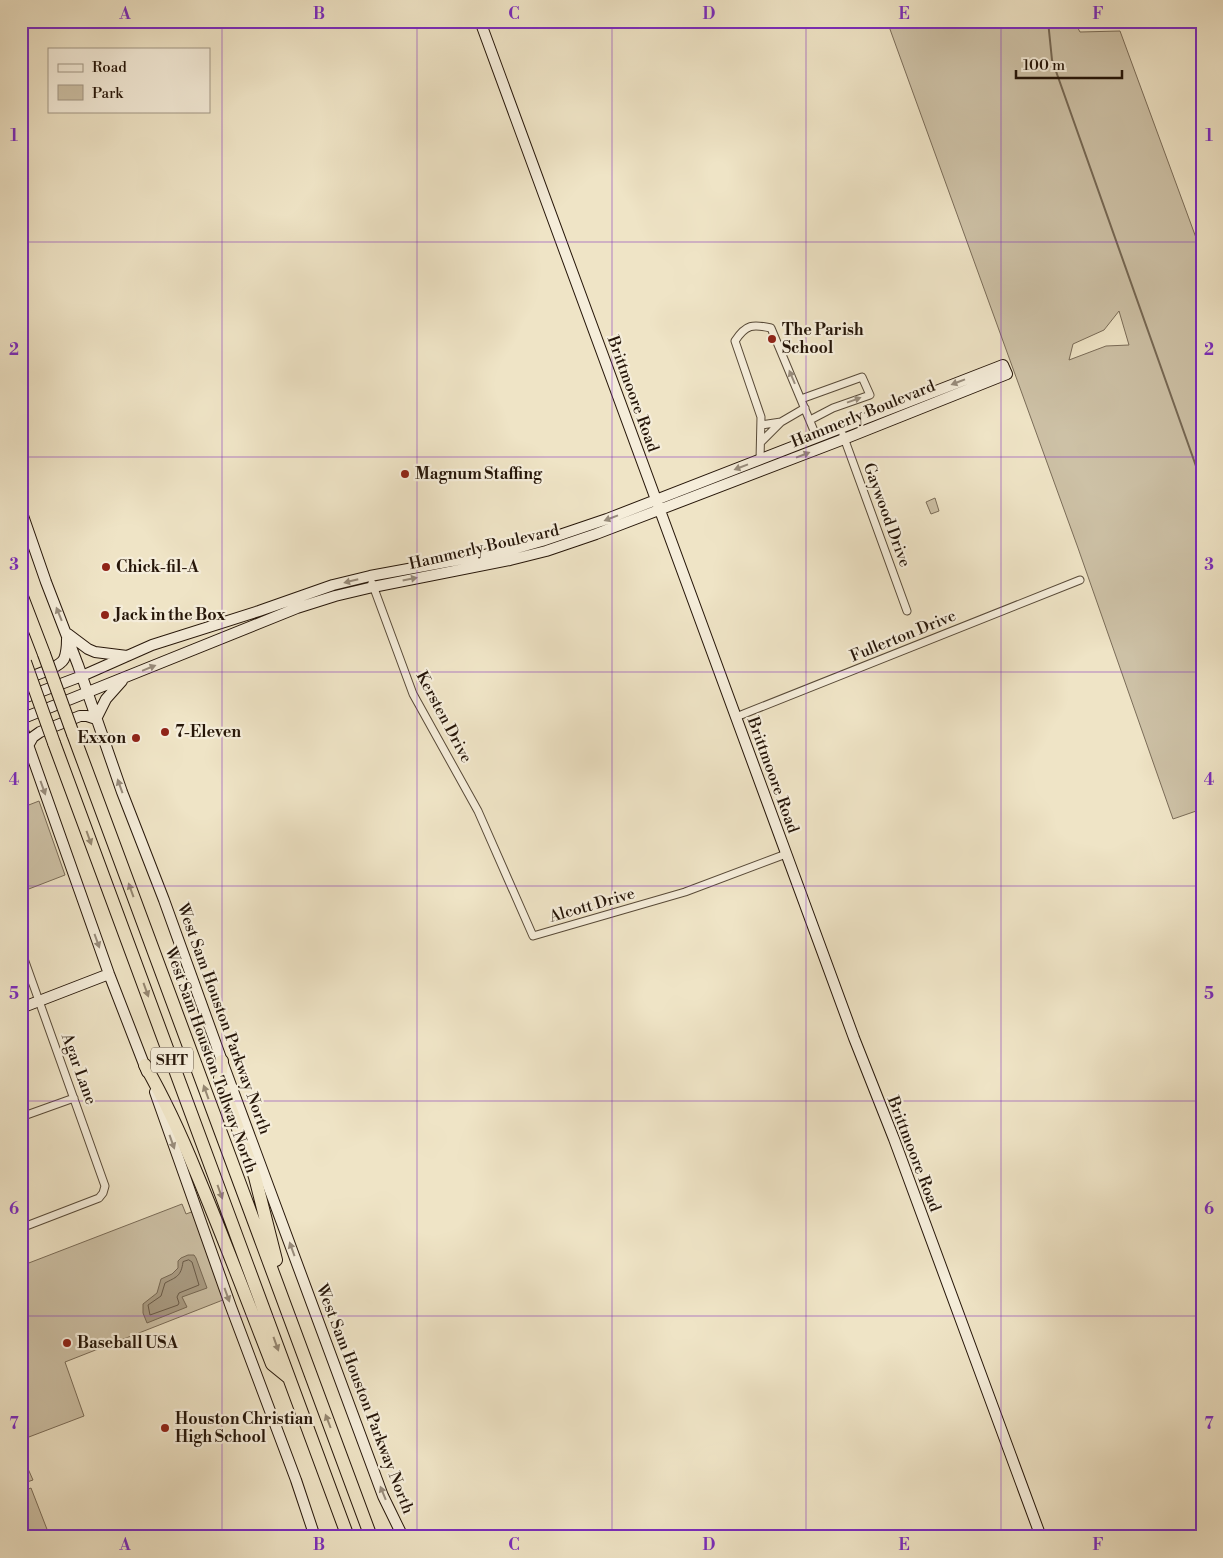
<svg xmlns="http://www.w3.org/2000/svg" width="1223" height="1558" viewBox="0 0 1223 1558" font-family="'Libre Bodoni',serif">
	<rect width="100%" height="100%" fill="#efe4c6"/>
	<filter id="stains"><feTurbulence type="fractalNoise" baseFrequency=".004" numOctaves="4"/><feColorMatrix values="0 0 0 0 .2 0 0 0 0 .09 0 0 0 0 .02 0 0 0 .5 -.17"/></filter>
	<radialGradient id="worn" r=".72"><stop offset=".6" stop-color="#630" stop-opacity="0"/><stop offset="1" stop-color="#630" stop-opacity=".3"/></radialGradient>
	<path fill="#cdc1a6" stroke="#7a6c58" fill-rule="evenodd" d="M887,21h187l6,11 40,-1 82,223v555l-29,10 -95,-271zM1119,311l10,34 -23,1 -37,14 4,-16 31,-14z
		M935,498l4,13 -8,3 -5,-12z
		M39,801l26,74 -44,17v-84z
		M182,1204l4,10 11,-4 31,88 -163,64 19,54 -63,24v-174z
		M21,1453l12,27 -12,4z
		M31,1488l19,49h-29v-45z"/>
	<path fill="#ab9e86" stroke="#766854" d="M188,1255h6l2,3 11,30 -25,9 5,10 -40,16 -4,-10v-9l14,-11 4,-14 11,-5 6,-6v-7l3,-3z"/>
	<g fill="none" stroke-linecap="round" stroke-linejoin="round">
		<path stroke="#685a48" stroke-width="1" d="M189,1260l3,2 7,23 -20,8 -2,4 2,6 -1,2 -28,10 -2,-10 13,-9 4,-13c11,-6 16,-6 18,-21z"/>
		<path stroke="#766854" stroke-width="2" d="M1048,21l4,39 150,423"/>
		<defs>
			<path id="street" d="M801,399l61,-22 8,18 -37,13 -23,12
				M761,425l20,-3
				M843,435l64,176
				M761,442l20,-20 24,-14
				M760,460l1,-43 -26,-76c11,-17 18,-17 36,-13l46,110
				M372,583l41,111 65,117 55,125 152,-44 101,-38
				M736,717l344,-137
				M21,1117l53,-19
				M21,1228l78,-30 4,-5 2,-7 -82,-230"/>
			<path id="secondary" d="M480,21l374,1017 40,101 147,398
				M21,510l25,72 32,83 44,127 42,108 58,161 161,435 20,41
				M68,634l20,15 7,3 32,4
				M21,678l4,1c10,-4 34,-11 39,-20 3,-7 3,-14 3,-20
				M21,699l61,-23 70,-31 107,-34 74,-26 37,-9 136,-25 36,-10 65,-22 396,-154 4,9 -163,65 -248,95 -50,17 -36,9 -137,27 -38,9 -38,12 -276,111
				M96,719l10,-20 16,-18
				M21,725l88,249 38,98
				M29,744l4,-7 7,-5 40,-16h7l9,3
				M21,1008l88,-34
				M155,1092l76,215 65,173 19,57"/>
			<path id="highway" d="M21,594l23,60
				M73,734l298,803
				M54,743l294,794
				M222,1061l-2,17 35,99 21,83
				M145,1065c20,35 36,70 51,107 27,64 51,128 76,192l16,13"/>
		</defs>
		<use href="#street" stroke="#584a38" stroke-width="9"/>
		<use href="#secondary" stroke="#261609" stroke-width="12"/>
		<use href="#highway" stroke="#261609" stroke-width="14"/>
		<use href="#street" stroke="#f5edda" stroke-width="7"/>
		<use href="#secondary" stroke="#f5edda" stroke-width="10"/>
		<use href="#highway" stroke="#efe4c6" stroke-width="12"/>
		<defs>
			<path id="highway-bridge" d="M44,654l29,80
				M25,662l29,81"/>
		</defs>
		<use href="#highway-bridge" stroke="#261609" stroke-width="14" stroke-linecap="butt"/>
		<use href="#highway-bridge" stroke="#efe4c6" stroke-width="12"/>
	</g>
	<defs><path id="oneway-solid" d="M-6-.8H1V-3.2L6.5 0L1 3.2V.8H-6Z" transform="scale(1.25)"/></defs>
	<g fill="#988c7c">
		<use href="#oneway-solid" transform="translate(792 377) rotate(-113)"/>
		<use href="#oneway-solid" transform="translate(958 382) rotate(159)"/>
		<use href="#oneway-solid" transform="translate(854 400) rotate(-20)"/>
		<use href="#oneway-solid" transform="translate(803 455) rotate(-21)"/>
		<use href="#oneway-solid" transform="translate(741 467) rotate(159)"/>
		<use href="#oneway-solid" transform="translate(611 518) rotate(159)"/>
		<use href="#oneway-solid" transform="translate(410 579) rotate(-11)"/>
		<use href="#oneway-solid" transform="translate(351 581) rotate(166)"/>
		<use href="#oneway-solid" transform="translate(59 614) rotate(-112)"/>
		<use href="#oneway-solid" transform="translate(149 668) rotate(-22)"/>
		<use href="#oneway-solid" transform="translate(120 786) rotate(-110)"/>
		<use href="#oneway-solid" transform="translate(43 788) rotate(70)"/>
		<use href="#oneway-solid" transform="translate(97 941) rotate(70)"/>
		<use href="#oneway-solid" transform="translate(172 1142) rotate(70)"/>
		<use href="#oneway-solid" transform="translate(292 1249) rotate(-110)"/>
		<use href="#oneway-solid" transform="translate(227 1295) rotate(70)"/>
		<use href="#oneway-solid" transform="translate(383 1493) rotate(-112)"/>
	</g>
	<g fill="#958771">
		<use href="#oneway-solid" transform="translate(89 838) rotate(70)"/>
		<use href="#oneway-solid" transform="translate(131 890) rotate(-110)"/>
		<use href="#oneway-solid" transform="translate(146 990) rotate(70)"/>
		<use href="#oneway-solid" transform="translate(206 1092) rotate(-110)"/>
		<use href="#oneway-solid" transform="translate(220 1192) rotate(70)"/>
		<use href="#oneway-solid" transform="translate(276 1344) rotate(70)"/>
		<use href="#oneway-solid" transform="translate(328 1421) rotate(-111)"/>
	</g>
	<path fill="none" stroke="#7b2cbf" stroke-width="1" stroke-opacity="0.55" d="M222,21v1516M417,21v1516M612,21v1516M806,21v1516M1001,21v1516M21,242h1181M21,457h1181M21,672h1181M21,886h1181M21,1101h1181M21,1316h1181"/>
	<g fill="#8f2418" stroke="#f5edda" stroke-width="2">
		<circle cx="772" cy="339" r="5"/>
		<circle cx="405" cy="474" r="5"/>
		<circle cx="106" cy="567" r="5"/>
		<circle cx="105" cy="615" r="5"/>
		<circle cx="165" cy="732" r="5"/>
		<circle cx="136" cy="738" r="5"/>
		<circle cx="67" cy="1343" r="5"/>
		<circle cx="165" cy="1428" r="5"/>
	</g>
	<g text-anchor="middle" dominant-baseline="central" stroke-width="4.5" stroke-linejoin="round" paint-order="stroke">
		<rect fill="#f5edda" stroke="#645648" stroke-width="1" x="151" y="1047.5" width="42" height="25" rx="4"/>
		<g font-size="15" font-weight="bold" fill="#261609">
			<text x="172" y="1060">SHT</text>
		</g>
		<g font-size="16" font-weight="bold" fill="#261609" stroke="#f5edda" text-anchor="start">
			<text x="782" y="330">The Parish<tspan x="782" dy="18">School</tspan></text>
			<text x="415" y="474">Magnum Staffing</text>
			<text x="116" y="567">Chick-fil-A</text>
			<text x="115" y="615">Jack in the Box</text>
			<text x="175" y="732">7-Eleven</text>
			<text x="126" y="738" text-anchor="end">Exxon</text>
			<text x="77" y="1343">Baseball USA</text>
			<text x="175" y="1419">Houston Christian<tspan x="175" dy="18">High School</tspan></text>
		</g>
		<g font-size="16" fill="#261609" stroke="#f5edda">
			<text transform="translate(633 394) rotate(70)">Brittmoore Road</text>
			<text transform="translate(863 414) rotate(-22)">Hammerly Boulevard</text>
			<text transform="translate(887 515) rotate(70)">Gaywood Drive</text>
			<text transform="translate(484 547) rotate(-13)">Hammerly Boulevard</text>
			<text transform="translate(903 636) rotate(-22)">Fullerton Drive</text>
			<text transform="translate(444 717) rotate(62)">Kersten Drive</text>
			<text transform="translate(773 775) rotate(70)">Brittmoore Road</text>
			<text transform="translate(592 905) rotate(-16)">Alcott Drive</text>
			<text transform="translate(224 1019) rotate(70)">West Sam Houston Parkway North</text>
			<text transform="translate(211 1060) rotate(70)">West Sam Houston Tollway North</text>
			<text transform="translate(79 1069) rotate(70)">Agar Lane</text>
			<text transform="translate(914 1154) rotate(69)">Brittmoore Road</text>
			<text transform="translate(365 1399) rotate(69)">West Sam Houston Parkway North</text>
		</g>
	</g>
	<rect width="1223" height="1558" fill="none" stroke="#efe4c6" stroke-width="55"/>
	<rect x="48" y="48" width="162" height="65" fill="#f5edda" stroke="#a29786"/>
	<rect x="58" y="64" width="25" height="8" fill="#f5edda" stroke="#a29786"/>
	<text x="92" y="72" font-size="15" fill="#261609">Road</text>
	<rect x="58" y="85" width="25" height="15" fill="#cdc1a6" stroke="#a29786"/>
	<text x="92" y="98" font-size="15" fill="#261609">Park</text>
	<path d="M1016 70v8h106v-8" fill="none" stroke="#261609" stroke-width="2.5"/>
	<text x="1023" y="70" font-size="15" fill="#261609" stroke="#f5edda" stroke-width="4" paint-order="stroke">100 m</text>
	<rect x="28" y="28" width="1168" height="1502" fill="none" stroke="#7b2cbf" stroke-width="2"/>
	<g font-size="16" text-anchor="middle" font-weight="bold" fill="#7b2cbf">
		<text x="125" y="19">A</text>
		<text x="319" y="19">B</text>
		<text x="514" y="19">C</text>
		<text x="709" y="19">D</text>
		<text x="904" y="19">E</text>
		<text x="1098" y="19">F</text>
		<text x="14" y="141">1</text>
		<text x="1209" y="141">1</text>
		<text x="14" y="355">2</text>
		<text x="1209" y="355">2</text>
		<text x="14" y="570">3</text>
		<text x="1209" y="570">3</text>
		<text x="14" y="785">4</text>
		<text x="1209" y="785">4</text>
		<text x="14" y="999">5</text>
		<text x="1209" y="999">5</text>
		<text x="14" y="1214">6</text>
		<text x="1209" y="1214">6</text>
		<text x="14" y="1429">7</text>
		<text x="1209" y="1429">7</text>
		<text x="125" y="1550">A</text>
		<text x="319" y="1550">B</text>
		<text x="514" y="1550">C</text>
		<text x="709" y="1550">D</text>
		<text x="904" y="1550">E</text>
		<text x="1098" y="1550">F</text>
	</g>
	<rect width="100%" height="100%" filter="url(#stains)"/>
	<rect width="100%" height="100%" fill="url(#worn)"/>
</svg>
